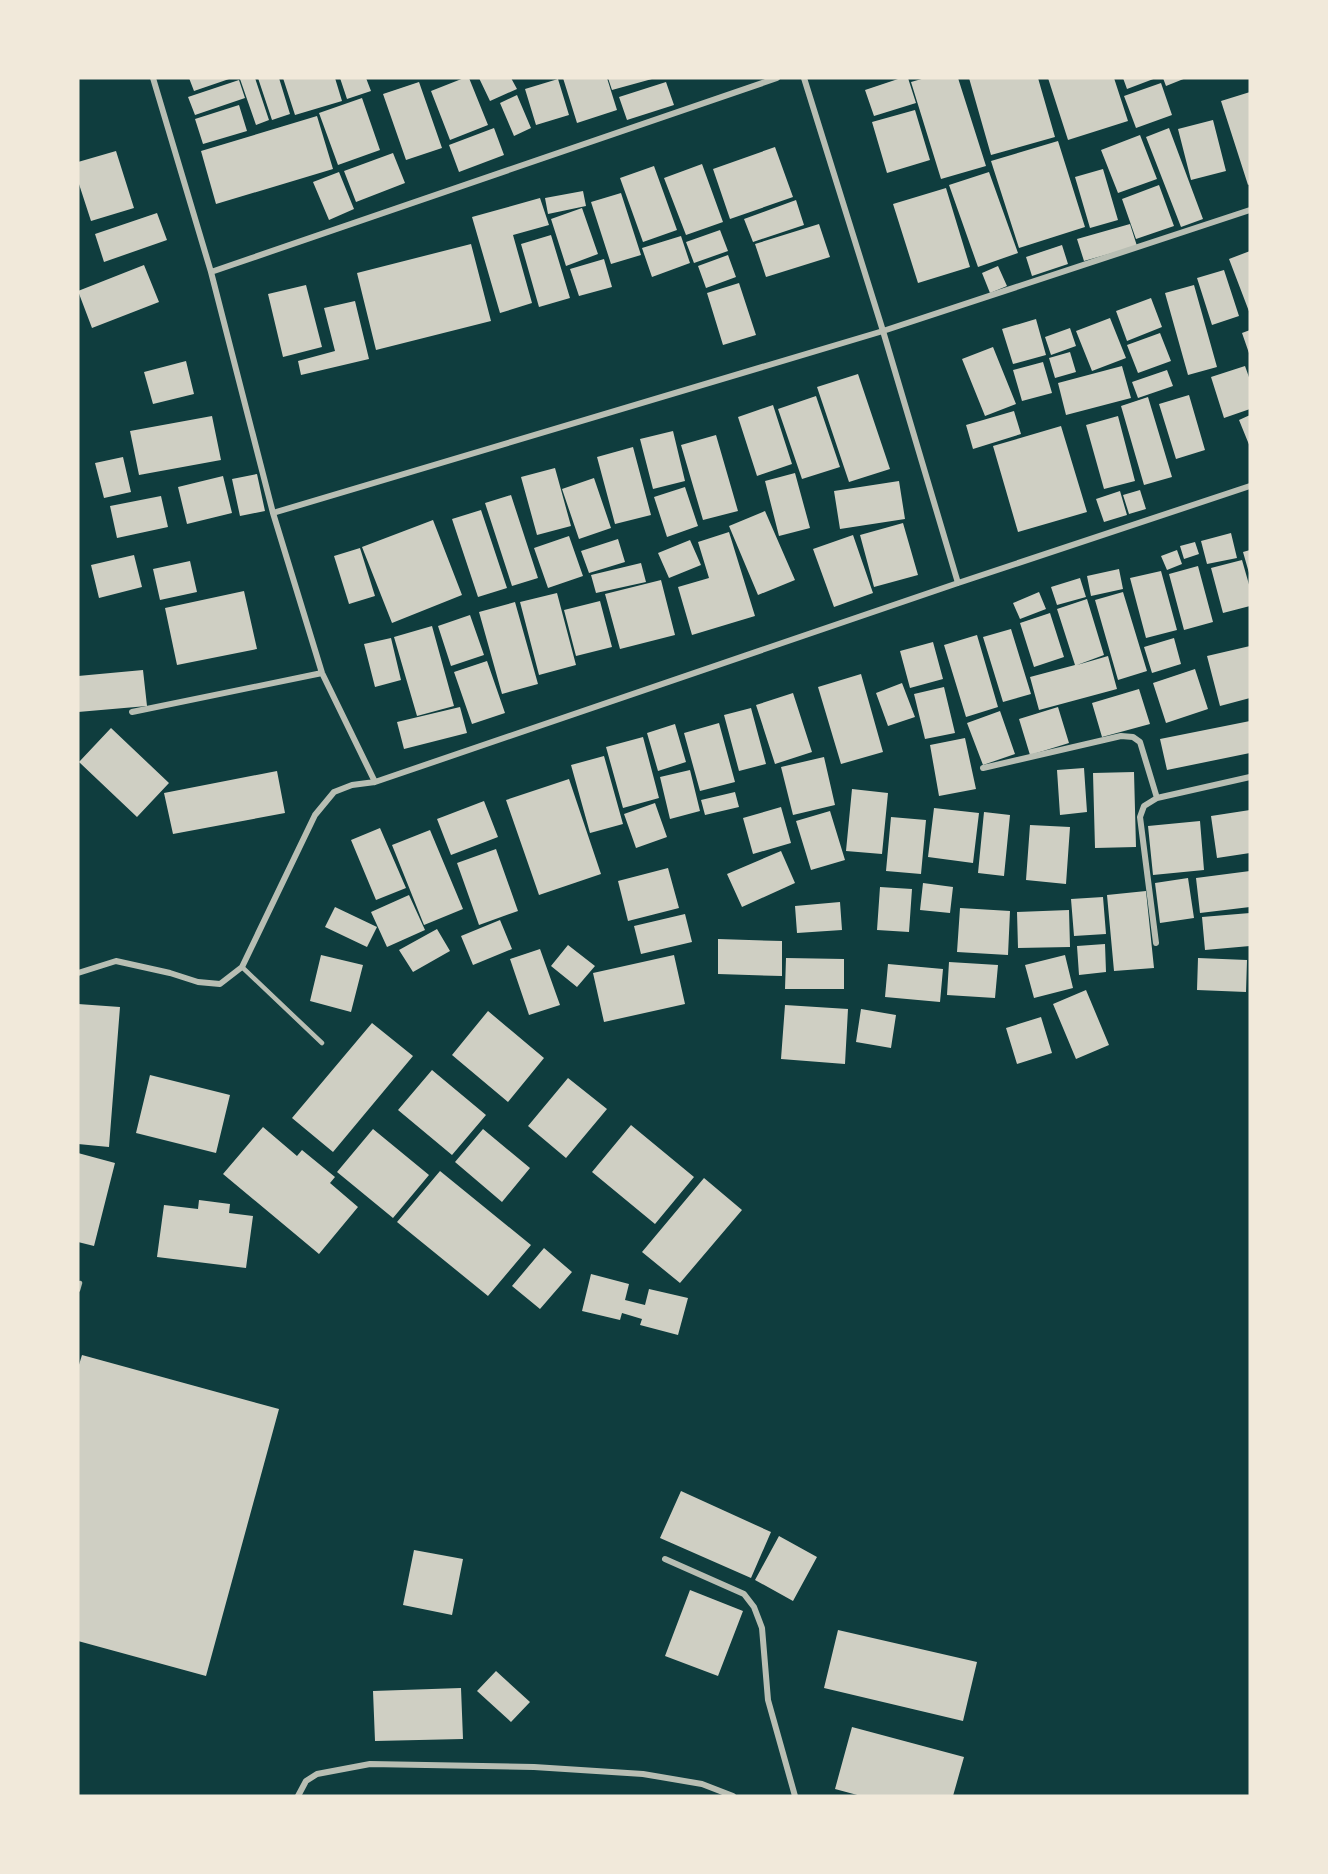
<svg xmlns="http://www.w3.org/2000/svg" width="1328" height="1874" viewBox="0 0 1328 1874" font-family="Cabin,sans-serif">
	<rect width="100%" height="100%" fill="#0f3d3e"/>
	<path fill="#cfcfc3" d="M189,78h43l-38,13z
		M255,78l14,42 -13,5 -16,-46z
		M258,78h21l11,36 -18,6z
		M283,78h52l7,23 -47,14z
		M340,78h26l5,13 -24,8z
		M464,78h5l19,47 -38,15 -19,-49z
		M479,78h32l6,11 -27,12z
		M563,78h44l10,32 -40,13z
		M608,78h44v1l-40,11z
		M901,78h7l8,25 -42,13 -9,-26z
		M925,78h33l28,88 -45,13 -30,-97z
		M969,78h69l17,59 -64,18z
		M1048,78h66l14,43 -60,19z
		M1123,78h33l-29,11z
		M1163,78h23l-20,8z
		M558,79l11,36 -33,10 -11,-36z
		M239,80l6,18 -50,17 -7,-18z
		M419,82l23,66 -36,12 -23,-66z
		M666,82l8,23 -47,15 -8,-23z
		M1161,83l11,32 -36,13 -12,-32z
		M1250,92v92l-2,1 -27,-84z
		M517,95l14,33 -17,8 -14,-33z
		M362,98l18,52 -42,15 -19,-52z
		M239,105l8,26 -44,13 -8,-25z
		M915,110l15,50 -43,13 -15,-51z
		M317,116l16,53 -117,35 -15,-53z
		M1213,120l13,51 -35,9 -13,-51z
		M494,128l10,27 -45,17 -10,-27z
		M1169,128l34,91 -22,8 -35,-90z
		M1140,135l17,44 -39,14 -17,-43z
		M1058,141l27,86 -66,21 -28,-87z
		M775,147l18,50 -63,22 -17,-50z
		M116,151l18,57 -43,13 -13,-40v-19z
		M393,153l12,30 -49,19 -12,-31z
		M702,164l21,58 -37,13 -22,-57z
		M654,166l23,64 -34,12 -23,-64z
		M1103,169l15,51 -28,8 -15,-51z
		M339,172l15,37 -25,11 -16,-38z
		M989,172l29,81 -40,14 -29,-82z
		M1159,185l15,41 -38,13 -14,-40z
		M946,188l24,79 -52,16 -25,-79z
		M583,191l3,15 -38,8 -3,-16z
		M621,193l20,62 -30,9 -20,-62z
		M540,198l9,27 -36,10 19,68 -32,10 -28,-96z
		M796,200l8,25 -51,17 -9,-23z
		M582,208l16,46 -32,12 -15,-47z
		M157,213l10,27 -63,22 -9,-28z
		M819,224l11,33 -64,20 -11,-33z
		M1130,224l7,22 -53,15 -7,-22z
		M720,230l8,21 -34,12 -8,-21z
		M551,235l19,63 -31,9 -18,-63z
		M681,236l9,27 -38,14 -10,-29z
		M471,244l20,77 -115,29 -19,-77z
		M1062,245l6,19 -36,12 -6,-19z
		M1250,251v63l-21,-55z
		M728,255l8,22 -30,11 -8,-22z
		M604,259l8,28 -33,9 -9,-27z
		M144,265l15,37 -67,26 -14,-37z
		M998,266l9,20 -17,7 -8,-20z
		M1224,270l15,46 -27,9 -15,-47z
		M739,283l17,52 -33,10 -16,-52z
		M306,285l16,62 -39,10 -15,-63z
		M1194,285l23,82 -29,8 -23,-82z
		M1151,298l11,29 -35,14 -11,-30z
		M355,301l14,58 -68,16 -3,-14 37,-10 -11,-43z
		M1110,318l16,40 -34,13 -16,-40z
		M1036,319l10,36 -33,9 -11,-35z
		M1070,328l6,18 -25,9 -6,-18z
		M1250,330v26l-8,-23z
		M1160,333l11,28 -33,12 -11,-28z
		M993,347l23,57 -31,12 -23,-57z
		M1070,352l6,20 -21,6 -6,-20z
		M186,361l8,33 -41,10 -9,-32z
		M1043,362l9,31 -30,8 -9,-31z
		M1122,366l9,32 -65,17 -8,-32z
		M1245,366l5,14v29l-26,9 -13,-41z
		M1167,370l6,16 -35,12 -6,-16z
		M858,374l32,95 -41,13 -32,-95z
		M1189,395l16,55 -29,9 -17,-55z
		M816,396l24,71 -38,12 -24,-70z
		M1148,397l24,80 -28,8 -23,-79z
		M773,405l19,59 -35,12 -19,-59z
		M1014,411l7,23 -48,15 -7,-24z
		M1250,415v32l-11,-27z
		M212,416l9,44 -82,15 -9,-44z
		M1118,416l17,65 -31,8 -18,-64z
		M1061,426l26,86 -69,20 -25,-86z
		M673,431l12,50 -32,8 -13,-50z
		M716,435l22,76 -35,9 -22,-75z
		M633,447l18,68 -36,9 -18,-67z
		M123,457l8,35 -27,6 -9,-35z
		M555,468l16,58 -34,9 -16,-58z
		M795,473l15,55 -31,8 -14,-55z
		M257,474l8,37 -25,5 -8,-37z
		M223,476l9,37 -45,11 -9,-37z
		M594,478l17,50 -32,11 -17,-50z
		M899,481l6,38 -65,10 -6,-38z
		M685,487l13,39 -31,11 -13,-40z
		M1140,490l6,19 -17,5 -6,-19z
		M1120,491l7,24 -23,7 -8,-23z
		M511,495l27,83 -26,8 -27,-83z
		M161,496l7,31 -51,11 -7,-32z
		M481,510l26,78 -29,9 -26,-78z
		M765,511l30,69 -37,15 -29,-69z
		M433,520l29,75 -70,28 -30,-76z
		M903,523l15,52 -44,12 -14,-52z
		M729,532l26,84 -63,19 -14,-48 31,-9 -11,-36z
		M1231,533l6,25 -30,6 -6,-23z
		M853,535l20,58 -39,14 -21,-58z
		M569,536l14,40 -35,12 -14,-40z
		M618,539l7,23 -36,11 -8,-22z
		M690,540l11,25 -32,13 -11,-25z
		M1195,542l4,12 -15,5 -4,-13z
		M360,548l15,48 -26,8 -15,-48z
		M1177,550l5,14 -15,6 -6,-14z
		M1250,550v23h-1l-6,-21z
		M134,555l8,32 -43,11 -8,-33z
		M1242,560l8,28v18l-27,7 -12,-45z
		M190,561l7,31 -37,8 -7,-31z
		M641,563l5,19 -50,11 -5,-18z
		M1198,566l15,56 -29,8 -15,-56z
		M1119,569l4,20 -32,7 -4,-20z
		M1161,571l16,59 -31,8 -16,-60z
		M1080,578l6,19 -29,8 -6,-18z
		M661,580l14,55 -55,14 -15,-55z
		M244,591l13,58 -80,16 -12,-57z
		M1039,592l7,17 -26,10 -7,-16z
		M1123,592l24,79 -29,9 -23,-80z
		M557,593l19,72 -37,10 -19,-73z
		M1087,599l17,56 -27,10 31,-9 9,33 -78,21 -9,-33 45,-12 -18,-56z
		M600,601l12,46 -36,9 -12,-46z
		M515,602l23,82 -36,10 -23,-82z
		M1050,613l14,44 -30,10 -14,-44z
		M470,615l14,40 -33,11 -13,-40z
		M432,626l22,80 -37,10 -23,-79z
		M1011,629l20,65 -28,8 -20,-65z
		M977,635l21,72 -32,10 -22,-72z
		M391,638l10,42 -26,7 -11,-43z
		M1174,638l7,26 -29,9 -8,-26z
		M933,642l10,37 -33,9 -10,-37z
		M1250,646v52l-30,8 -13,-50z
		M487,661l18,52 -33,11 -18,-52z
		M1195,669l13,40 -42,14 -13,-40z
		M143,670l4,36 -69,6v-36z
		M861,674l22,78 -42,12 -23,-77z
		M902,683l13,34 -27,9 -12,-33z
		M944,687l11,46 -30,6 -11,-45z
		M1139,689l11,35 -48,13 -10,-34z
		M793,693l19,59 -37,12 -19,-59z
		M460,707l7,26 -63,16 -7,-27z
		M1058,707l11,36 -39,12 -11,-36z
		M751,708l15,56 -27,7 -15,-56z
		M1000,711l15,43 -32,11 -16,-42z
		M1250,721v32l-83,17 -7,-31z
		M719,723l16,59 -35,9 -16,-58z
		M675,724l11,38 -28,9 -11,-38z
		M111,728l58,55 -32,34 -58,-55z
		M643,737l16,61 -36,10 -17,-61z
		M965,738l11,51 -37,7 -9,-51z
		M604,756l19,68 -33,9 -19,-68z
		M824,757l11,48 -42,10 -12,-48z
		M1084,768l3,44 -27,3 -3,-45z
		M690,770l10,41 -30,8 -10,-42z
		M277,771l8,42 -112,21 -9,-41z
		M1134,772l2,75 -41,1 -2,-75z
		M569,779l32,95 -62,21 -33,-95z
		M852,789l36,4 -6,61 -36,-3z
		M735,792l4,15 -34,8 -4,-15z
		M484,801l14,36 -47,18 -14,-36z
		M655,803l12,34 -31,11 -12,-34z
		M781,807l10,36 -38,11 -10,-36z
		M934,808l45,5 -6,50 -45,-6z
		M1250,810v43l-33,5 -6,-42z
		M830,811l15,49 -34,10 -15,-49z
		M984,812l26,3 -6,61 -26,-3z
		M891,817l35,3 -5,54 -35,-3z
		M1200,821l4,49 -51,5 -5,-49z
		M1030,825l40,2 -4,57 -40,-4z
		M380,828l26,60 -30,12 -25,-60z
		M430,830l33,79 -39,16 -32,-80z
		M496,849l22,62 -39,14 -22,-62z
		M781,851l14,32 -53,24 -15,-33z
		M668,868l11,40 -51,13 -10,-40z
		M1250,871v36l-50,6 -4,-35z
		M1188,878l6,40 -34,5 -5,-40z
		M923,883l30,4 -3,26 -30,-3z
		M880,887l32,2 -3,43 -32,-2z
		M1146,891l8,77 -40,3 -7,-76z
		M409,895l16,35 -38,17 -16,-35z
		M1103,897l3,37 -32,2 -3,-37z
		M840,902l2,28 -45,3 -2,-27z
		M335,907l42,20 -10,20 -42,-20z
		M960,908l50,3 -2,44 -51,-3z
		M1069,910l1,37 -52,1 -1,-36z
		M1250,913v33l-45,4 -3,-33z
		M685,914l7,28 -51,12 -7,-28z
		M500,920l12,29 -39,16 -12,-29z
		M437,929l13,22 -37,21 -14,-22z
		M718,939l64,2v35l-64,-2z
		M1105,944l1,28 -27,3 -2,-29z
		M568,945l27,21 -18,21 -26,-21z
		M540,949l20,56 -31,10 -19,-56z
		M321,955l42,10 -12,47 -41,-11z
		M674,955l11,49 -81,18 -11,-49z
		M1065,955l8,33 -39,10 -9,-33z
		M786,958l58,1v30h-59z
		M1198,958l49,2 -1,32 -49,-2z
		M949,962l49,3 -3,33 -48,-3z
		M888,964l55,5 -3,33 -55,-5z
		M1086,990l23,55 -33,14 -23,-55z
		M78,1004l42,3 -11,140 -31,-3z
		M785,1005l63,4 -3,55 -64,-5z
		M861,1009l35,6 -5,33 -35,-6z
		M488,1011l56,47 -36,44 -56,-47z
		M1041,1017l11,36 -35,11 -11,-36z
		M372,1023l41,33 -80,96 -41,-34z
		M432,1070l54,45 -34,40 -54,-45z
		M150,1075l80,20 -14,58 -80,-20z
		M568,1078l39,31 -41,49 -38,-32z
		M631,1125l63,52 -39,47 -63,-52z
		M263,1127l34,29 5,-6 33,27 -5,6 28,24 -39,47 -96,-80z
		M373,1129l56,46 -36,43 -56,-46z
		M483,1129l47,39 -28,34 -47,-40z
		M78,1153l37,10 -21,83 -16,-4z
		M440,1171l91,74 -43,51 -91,-74z
		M704,1178l38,32 -62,73 -38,-31z
		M199,1200l31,4 -1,9 24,3 -7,52 -89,-11 7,-52 34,4z
		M544,1248l28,24 -32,37 -28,-23z
		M591,1274l38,10 -4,16 20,5 4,-16 39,9 -10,37 -38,-10 2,-6 -20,-6 -2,7 -38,-9z
		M82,1355l197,54 -73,267 -128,-35v-273z
		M681,1491l90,41 -20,46 -91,-40z
		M779,1536l38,21 -24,44 -38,-21z
		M414,1550l49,9 -11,56 -49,-10z
		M690,1590l53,21 -25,65 -53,-20z
		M838,1630l139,32 -14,59 -139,-33z
		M496,1671l34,31 -19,20 -34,-31z
		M461,1688l2,51 -88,2 -2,-50z
		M852,1727l112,30 -11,39h-92l-26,-7z"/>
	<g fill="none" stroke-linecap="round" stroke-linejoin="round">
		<path stroke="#b8beb3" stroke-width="4.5" d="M242,967l80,76
			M78,1290l2,-7"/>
		<path stroke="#b8beb3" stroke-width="6" d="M153,78l58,194 62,241 49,160 53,109
			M804,78l79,253 75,252
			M211,272l566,-194
			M273,513l610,-182 367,-121
			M132,712l190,-39
			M983,768l138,-32 12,1 7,5 17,56 93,-21
			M1156,943l-16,-126 4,-11 13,-8
			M78,973l38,-12 54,12 28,9 22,2 22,-17 73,-152 19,-23 18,-7 23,-3 583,-199 292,-97
			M665,1559l79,35 10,13 8,21 6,72 27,96
			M298,1796l8,-15 11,-7 53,-10 164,3 109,7 59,10 31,12"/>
	</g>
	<rect width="1328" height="1874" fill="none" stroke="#f1e9da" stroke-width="159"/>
</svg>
